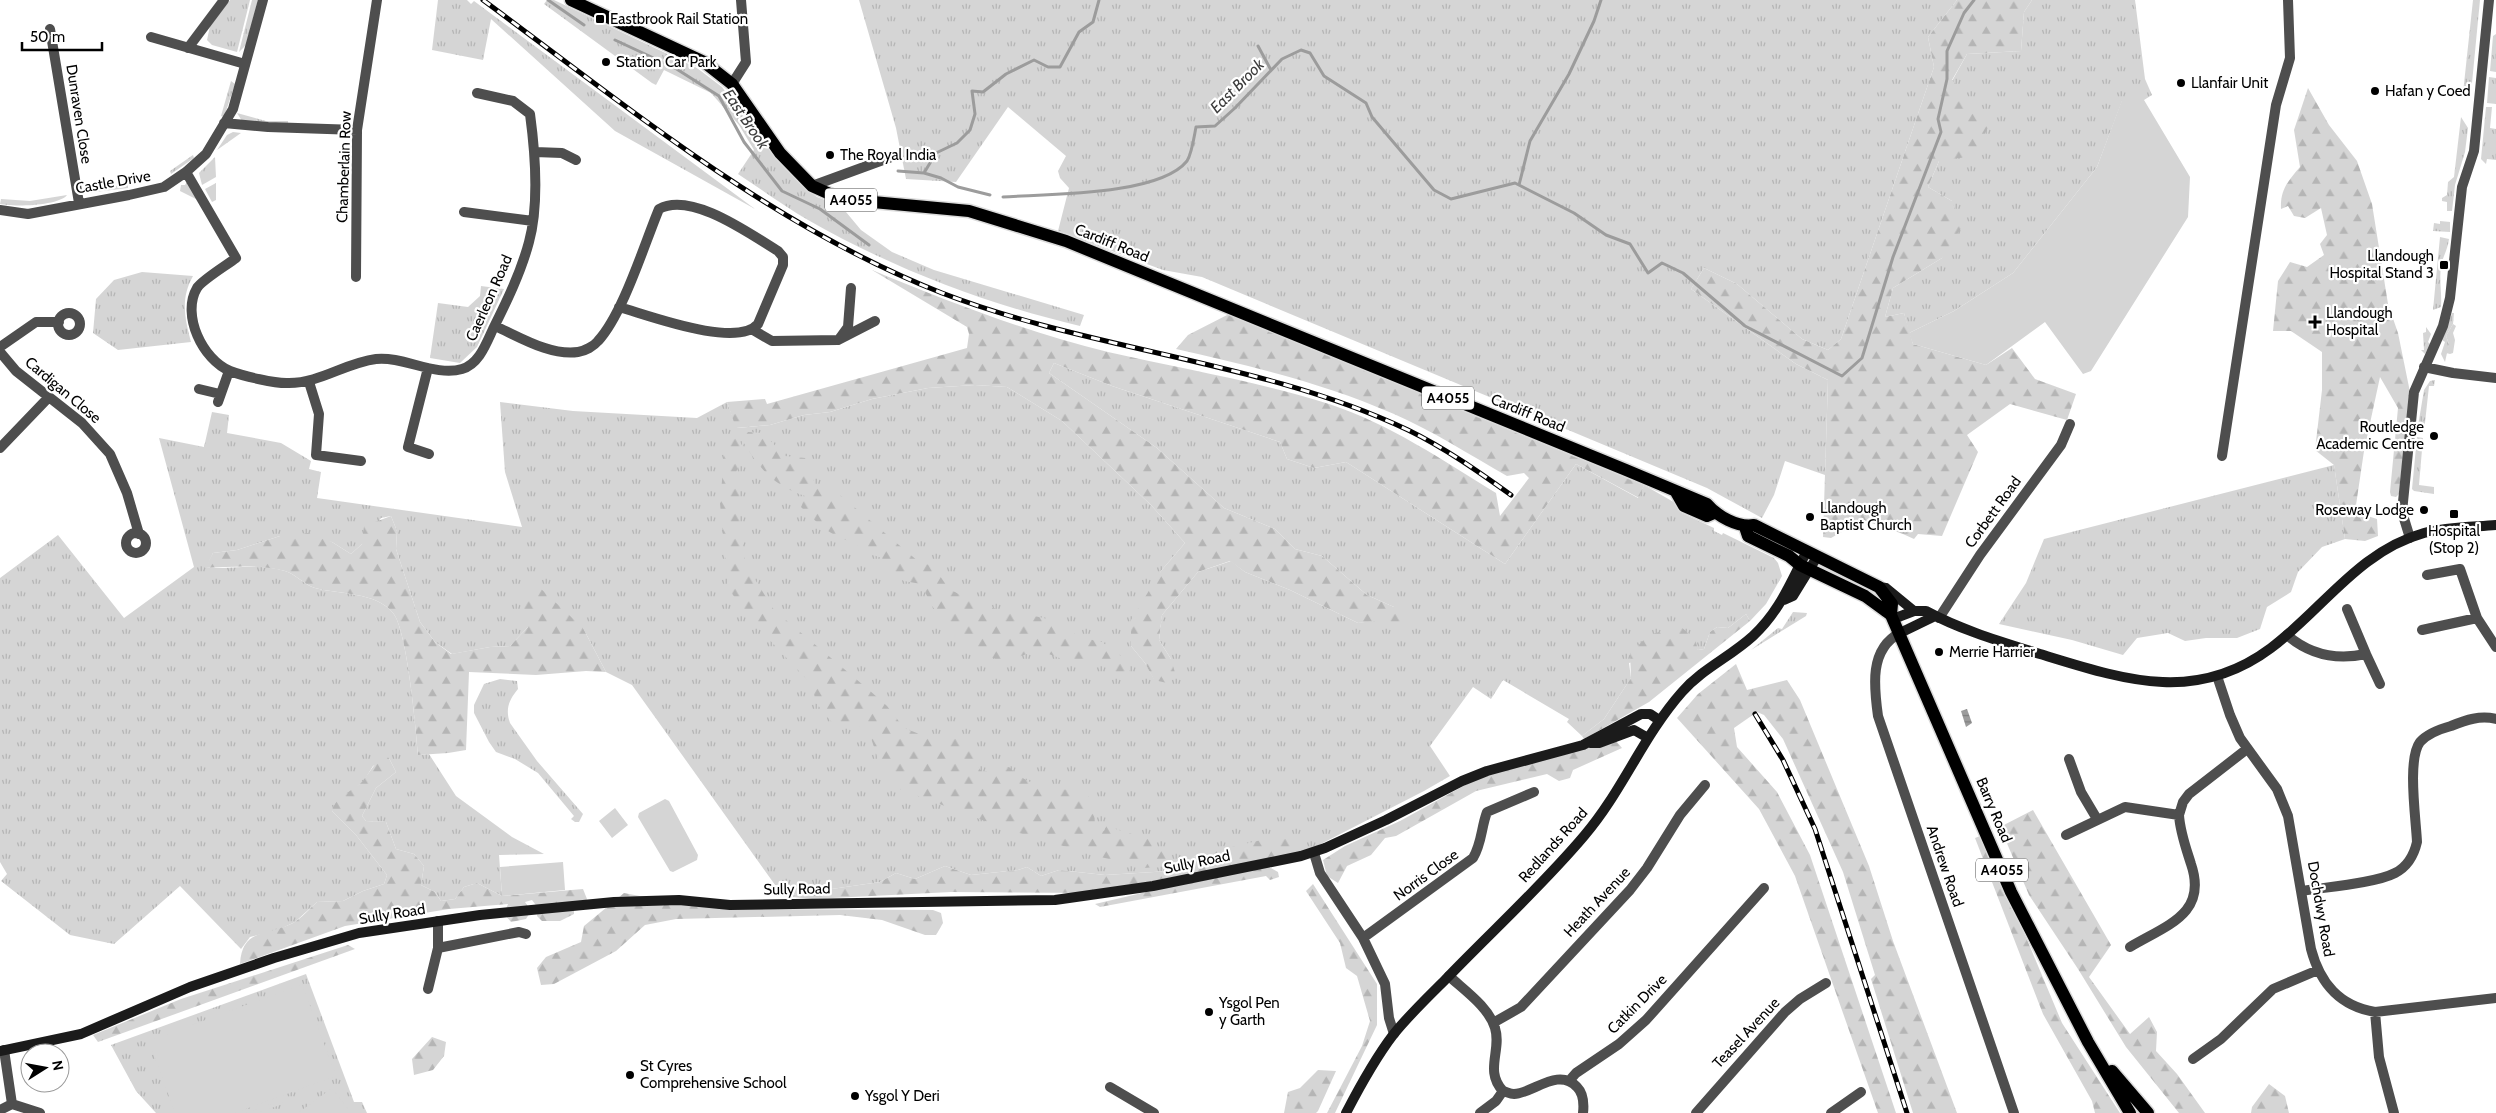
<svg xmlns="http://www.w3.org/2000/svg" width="2496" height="1113" viewBox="0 0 2496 1113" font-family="Cabin,sans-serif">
	<defs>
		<pattern id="grass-tufts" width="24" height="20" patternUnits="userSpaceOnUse" patternTransform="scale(1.25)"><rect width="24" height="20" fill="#d5d5d5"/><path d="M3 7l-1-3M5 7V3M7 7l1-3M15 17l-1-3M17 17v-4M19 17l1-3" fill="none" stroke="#b5b5b5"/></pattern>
		<pattern id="forest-firs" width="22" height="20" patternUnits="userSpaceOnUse" patternTransform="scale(1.25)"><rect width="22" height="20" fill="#d5d5d5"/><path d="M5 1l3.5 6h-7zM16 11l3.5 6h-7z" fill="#b5b5b5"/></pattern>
		<pattern id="water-rules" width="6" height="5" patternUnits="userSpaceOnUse" patternTransform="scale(1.25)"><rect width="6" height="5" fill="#9c9c9c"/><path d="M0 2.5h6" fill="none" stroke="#7d7d7d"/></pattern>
	</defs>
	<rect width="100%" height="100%" fill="#fff"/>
	<path fill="url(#grass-tufts)" d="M230,0h20l-13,52 -25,-7 -5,-5 3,-14z
		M252,0h6l-12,45 -7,7z
		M438,0h29l4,4 3,-3 281,208 -140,-78 -124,-112 -8,41 -51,-10z
		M547,0h7l143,68 25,19 48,64 31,34 16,12 24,9 20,24 31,22 42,18 150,45 -4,11c-94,-22 -188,-58 -272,-106 -24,-14 -47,-31 -70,-46l16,-24 -15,-25 -28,-32 -47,-23 -8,15 -4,-2 -108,-79z
		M859,0h1098l-29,37 6,30 -93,272 -13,11 -26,-11 -65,-55 -33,-16 -13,21 105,75 32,16 -3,95 -40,-14 -11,34 -12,23 -55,-30 -505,-211 -39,-7 -105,-39 11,-43 -9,-10 -2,-7 8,-15 -58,-49 -52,75 -50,-3 -10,-51z
		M2032,0h103l10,79 7,16 -8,5 -22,1 -25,66 -84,106 -59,38 -45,22 -5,-20 -19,4 8,-29 49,-30 10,-57 -24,-14 11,-26 13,-80 15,-27 54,-3 3,-39z
		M2473,0h7l-8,83 -9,10z
		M2496,34v38l-6,-1 3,-35z
		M2489,77l7,1v26l-9,-1z
		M231,81l4,3 -11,33 -3,-1z
		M2486,107h6l-2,21 6,1v31l-9,-1 -1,5 -5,-5z
		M237,113l29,8h22v2l-46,-2z
		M2461,117l7,11 -3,24 -10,33 -3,26h-5v-9l-5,-1v-3l5,-3 1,-13 6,-5z
		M233,132l8,1 -24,17 10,-15z
		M193,155l1,3 -23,16 -1,-3z
		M215,157l1,20 -14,8 -3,-12z
		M187,182l11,18 -18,-9 1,-6h4z
		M216,183v17l-4,2 -7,-13z
		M128,184v4l-33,4 1,-3z
		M67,195c-8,11 -54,12 -67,9l1,-5 29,2z
		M2440,221l10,1v10l-17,-1 1,-8 6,1z
		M2440,237l9,2c-1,10 -6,17 -8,27 -2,14 1,27 0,41l-8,3z
		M142,272l51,4c-13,23 -8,43 -2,66l-73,8 -25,-17 3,-34 18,-19z
		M481,286l23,3 -27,58 -17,16 -30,-5 8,-55 30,4 12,-11z
		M2452,313h2l-1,11 -7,12 3,8 -4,18 -4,-8 4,-12 -3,-2z
		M2426,327l5,7 -3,8 2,2 -5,10 -4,-4h3l-1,-17 3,-1z
		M1054,363l58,23 168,56 7,17 27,9 32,-6 159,102 71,-100 62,34 6,-13 40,23 -2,5 32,15v3l8,4 1,-2 51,25 4,5 4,13 -16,28 -16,17 -4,-7 -18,14 -11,-1 -7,5 -6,17 -6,1 -2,-3 -67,16 2,15 -27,41 -22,17 -15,-14 2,-3 -66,-39 -12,19 -18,-12 -43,59 20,30 -26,15 -111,57 -116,7 -27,16 -65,4 -46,-5 -18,6 -14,-9 -9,3 -47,5 -26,-9 -30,13 -19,-6 -16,9 -97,14 -151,-211 -26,-13 -23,-44 -55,-1 -18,19 -20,1 -38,7 -17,-12 -15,-20 -24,-73 1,-18 -6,-15 -10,2 -19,26 -11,10 -19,-12 -52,-6 -43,14 -24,3 -7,15c26,1 53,-5 79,3 11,3 19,14 30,17 22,6 62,4 78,25 14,16 23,117 25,142l11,-1 27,42 56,41 32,17 -45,1 3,41 -25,-13 -13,4 -9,12 -14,2 -6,-9 -14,-7 3,-19 -10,-12 -18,-5 -10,-27 -20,-1 -4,-5 14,-28 20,-16 -7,-14 -16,8 -8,13 -33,32 24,24 31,40 -3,9 -21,7 -20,10 -26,1 -22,20 -17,8 -28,7 -9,12 -61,-63 -66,58 -44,-9 -69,-54 6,-7 -7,-12v-284l58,-43 66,83 70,-51 -35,-129 45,9 8,-35 17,3 -2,18 54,10 30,18 -2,8 12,3 -4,26 205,29 -17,-55 -5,-70 73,9 124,7 30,-16 10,26 33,-3 34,-10 26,-3 42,-13 56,-11 47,-3 32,2 55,34 89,84 34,38 -24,28 -30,75 14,17 9,16 17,-20 -12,-19 3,-25 36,-43 33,-11 14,11 45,18 68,33 20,-3 16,-13 -27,-12 -45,-39 -27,-7 -20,-20 -51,-21 -67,-60 -108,-75z
		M2435,380l-1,6h-5l-5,46h-7l7,-42 6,-9z
		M2417,437l6,1 -4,47 15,2v7l-20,-3 -2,-2z
		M2334,465l11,74 -23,8 -24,25 -7,20 -24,15 -7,22 -23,9h-31l-21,3 -17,-8 -31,5 -14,17 -51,-15 -73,-16 27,-41 18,-44z
		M1793,612l14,1 -1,3 -55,34 27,-22 4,1z
		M500,679l17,2 1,8c-9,11 -13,20 -8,34l27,38 46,53 -4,8h-4l-4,-3 3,-3 -36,-43 -23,-14 -19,-7 -7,-10 -15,-29v-8l10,-21z
		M306,974l48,128h8l5,11h-211l-20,-22 -25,-46z"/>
	<path fill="url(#forest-firs)" d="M1957,0h75l-8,12 -3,39 -54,3 -15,26 40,40 -19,36 -34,5 -11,26 24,14 10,26 -20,31 -49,30 -8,29 19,-4 9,31 73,21 26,-17 23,31 41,15 -9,26 -57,-16 -43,31 11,17 -36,84 -24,-2 -4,5 -11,-5 -40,-14 -32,18 -8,-1 5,-157 -32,-16 -105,-75 13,-21 33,16 65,55 26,11 13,-11 93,-272 -6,-30z
		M2308,88l21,37 28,36 15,43 16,100 10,29 12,59 -11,102 -3,3 -5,-1 -1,-4 8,-84 -18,-31 -16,74 -9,61 22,7 1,17 -13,5 -20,-2 -11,-74 -19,-15 7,-60v-38l-31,-21h-18l5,-50 12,-19 17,5 17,-12 -4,-11 7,-9 -6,-27 -16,10 -11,-2 -6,-10 -7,3c-1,-19 7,-28 19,-42l-6,-37z
		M872,270c77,32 155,62 236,82 74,17 149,29 221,52 61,20 113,56 167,89l4,23 29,-38 -5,-5 -17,3c-37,-21 -74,-45 -113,-62 -70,-31 -143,-48 -218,-65l12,-14 43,-22 413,172 -5,13 -63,-34 -71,100 -159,-102 -32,6 -27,-9 -7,-17 -168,-56 -58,-23 -5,10 108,75 67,60 51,21 20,20 27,7 45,39 27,12 16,4 1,11 -15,11 -18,-12 -20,2 -68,-33 -45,-18 -15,-11 -32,11 -36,43 -3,25 12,19 5,17 -9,7 -13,-3 -9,-17 -14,-17v-26l30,-49 24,-28 -34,-38 -89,-84 -55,-34 -32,-2 -47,3 -56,11 -42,13 -26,3 -34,10 -34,3 -9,-26 38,-3 2,5 200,-56 2,-14 -2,-7z
		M748,432l15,1 22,23 20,2 10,26 5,5h13l86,73 14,4 16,23 33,17 62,12 39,20 19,4 27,20v14l-8,1 -18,-14 -38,-3 -27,-10 -37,13 -51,-35 -18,-22 -11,-22 -17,-3 -16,-8 -6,-15 -9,-3 -8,4 -10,-17c-22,-3 -39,-20 -54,-35l4,-11c-32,-10 -46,-28 -63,-56z
		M726,436l12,2 7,13 -11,26 5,8 1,45 6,35 28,45 95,80 18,16 17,22 28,11h30l14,14v11l6,8 27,-5c21,22 47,21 75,24l10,12 1,26 9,2 2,-5 45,14 16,16 1,10 -24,2 -47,-12 -91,-27 -109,-41 -16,-20 -11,-33 -12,-10 -23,1 -19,-23 -4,-18 -61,-65 -23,-32 -8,-85z
		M391,516l6,15 -1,18 24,73 15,20 16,12 39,-7 20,-1 18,-19 -9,-26 8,-11 13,-2 43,40 23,44 -20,-1 -50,4 -67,-3 -3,78 -18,3 -30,2c-2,-25 -11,-126 -25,-142 -16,-21 -56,-19 -78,-25 -11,-3 -19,-14 -30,-17 -26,-7 -53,-4 -80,-3l8,-15 24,-3 43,-14 28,-3 24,9 19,12 11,-10 2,-18z
		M1746,614l4,7 -101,81 -65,37 -2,-3 22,-17 27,-41 -1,-25 19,-18 31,-9 15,13 3,11 6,-1 6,-17 7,-5 11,1z
		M1736,664l11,26 40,-10 13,20 69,166 24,75 64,172h-44l-42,-134 4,-4 -32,-103 -60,-133 -19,-24 -7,-3 -23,16 3,19 40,45 33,63 86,258h-18l-83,-237 -36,-67 -82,-91 21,-24z
		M1616,741l6,7 -49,22 -3,8 -11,3 -12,-7 -71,17 -80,45 -11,2 -14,17 -24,11 -9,17 -11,-7 -4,-16 22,-14 55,-25 69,-38 35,-14z
		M383,756l6,2 7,14 -20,16 -14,28 4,5 20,1 10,27 18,5 10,12 -3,19 14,7 6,9 14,-2 9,-12 13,-4 25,13 81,-7 4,10 -2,3 -11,2v10l-14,7h-18l-5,-5 1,-8 -6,-8 -7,2 6,9 -5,8 -15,3 -7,-8 4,-10 -59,5 -104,17 -105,38c2,-36 27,-28 53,-41 9,-5 16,-14 24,-21l26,-1 20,-10 21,-7 3,-9 -31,-40 -24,-24c5,-18 23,-19 33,-33 6,-8 10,-15 18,-22z
		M2033,810l78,135 -22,32 41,57 19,-17 8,15 -1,19 21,23 28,39h-26l-53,-66 -48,-78 -49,-74 -29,-68z
		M1983,835l79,188 58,90h-25l-3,-12 -49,-87 -68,-176z
		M1279,836l34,12 -14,6 -211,39 -137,-1 -139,7 -29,-3 97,-14 16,-9 19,6 30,-13 26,9 47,-5 9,-3 14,9 18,-6 46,5 65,-4 27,-16z
		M1269,867l9,5 1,5 -9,3 -4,-4 -166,31 -5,-3 64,-15z
		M1313,884l64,100v41l-42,88h-8l35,-67 8,-25 -13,-45 -11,-8 -6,-25 -34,-52z
		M624,893l42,8 103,8 164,1 8,3 2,10 -7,12h-11l-43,-15 -42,-5 -164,4 -31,6 -29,26 -62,33 -13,1 -4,-17 9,-11 35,-15 3,-16z
		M348,945l7,4 -257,93 -5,-7 88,-36z
		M432,1037l14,5 -2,14 -11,14 -19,5 -2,-16z
		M1318,1070l18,1 -18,40 -2,2h-32l4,-21 12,-4z
		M2269,1084l16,12 4,17h-38l1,-6z"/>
	<path fill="#d5d5d5" d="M2122,100h22l46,77 -2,40 -97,154 -8,3 -38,-52 -59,43 -73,-21 -4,-11 45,-22 59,-38 84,-106z
		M2453,324l3,2 -3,7 2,7 -2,13 -3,1 -4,-1 3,-9 -3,-8z
		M665,799l4,2 29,54 -1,5 -24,12 -3,-1 -32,-54 1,-4z
		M615,808l13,17 -16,13 -13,-17z
		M563,862l2,28 -63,6 -2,-29z
		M302,984l34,92 -101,37h-60l-26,-72z
		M332,1088l19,25h-53z
		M282,1100l1,4 -26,9h-11z"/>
	<path fill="url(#water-rules)" d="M1967,709l5,14 -6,4 -5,-16z"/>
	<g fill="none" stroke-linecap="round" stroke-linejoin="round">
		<path stroke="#9c9c9c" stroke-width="3" d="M548,0l36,25
			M615,40l60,28 44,28 25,46 38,49 38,18 49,36
			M1258,46l13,24
			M898,171l26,2 12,-20 21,-10 13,-13 5,-16 -3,-23 11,1 23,-18 28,-14 14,7h12l19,-35 14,-10 6,-22
			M924,173l17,5 17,9 32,8
			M1519,185l11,-44 39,-67 25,-53 7,-21
			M1003,197c43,-3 156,-1 184,-36 5,-8 7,-24 9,-34l19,-1 20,-18 47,-49 19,-9 9,3 14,23 42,27 6,14 62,73 17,9 64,-16 59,30 32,22 24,9 18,29 14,-10 21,10 62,53 97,50 20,-18 31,-101 48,-125 -3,-13 9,-40v-28l17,-38 10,-13"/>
		<defs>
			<path id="primary" d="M571,0l133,62 28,22 48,69 32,33 29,13 128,12 97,30 560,229 81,34c10,12 31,24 47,21l125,62 13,17 -1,11
				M1676,492l8,14 23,10 7,-3
				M1745,527l3,9 41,20 11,9 65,31 26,19
				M1891,615l120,277 77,150 42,71
				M2112,1071l36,42"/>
		</defs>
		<use href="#primary" stroke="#dbdbdb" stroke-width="15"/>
		<path stroke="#4e4e4e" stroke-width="10" d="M50,29l29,174
			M151,37l94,27
			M188,48l36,-48
			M732,84l14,-22 -5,-62
			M224,123l44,4 89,3
			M535,152l27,1 14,7
			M186,172l50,86c-9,7 -34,22 -39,30 -16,27 6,72 33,83 13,5 46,13 59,12 31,0 56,-20 87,-24 27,-3 60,18 86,10 17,-5 24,-25 31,-40 14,-28 28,-57 36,-87 10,-37 6,-91 1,-128l-17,-13 -36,-8
			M812,186l82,-30
			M0,210l28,4 101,-19 35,-8 22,-15 20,-18 27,-45 30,-109
			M464,212l69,9
			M356,277l1,-147 20,-130
			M58 324a11 11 0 1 1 22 0a11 11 0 1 1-22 0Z
			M495,326c25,11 55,30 83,26 7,-1 16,-6 20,-11 25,-27 46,-96 61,-132 32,-18 91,25 119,42l5,6v8l-25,59c-21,25 -110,-9 -139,-17
			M753,330l19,11 66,-1 37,-19
			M840,338l8,-11 3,-39
			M0,347l36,-25h23
			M0,352l16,19 66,52 28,31 17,39 12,41
			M2424,367l29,6 43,5
			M428,368l-20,79 21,7
			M309,382l10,32 -3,41 45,6
			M199,389l21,5
			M218,402l11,-31
			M0,448l48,-50
			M2222,456l54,-351 14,-47 -2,-58
			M126 543a10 10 0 1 1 20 0a10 10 0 1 1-20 0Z
			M2410,538l-8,-26 12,-120 29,-66 7,-28 12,-111 12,-36 15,-151
			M2427,575l33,-6 17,49 19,29
			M1939,618l41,-63 81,-110 9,-21
			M2422,630l55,-12
			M1900,633c-31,16 -26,54 -22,83l136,397
			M2287,635c23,20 51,25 79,19l-19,-45
			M2366,654l14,30
			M2217,676l13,39 10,23 37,51 11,27 23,133c9,34 28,57 64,63l121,-14
			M2069,759l12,33 16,27
			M2066,835l59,-28 54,8 4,-13 6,-8 58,-45
			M1314,853l6,20 43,65 22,46 4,34 5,16
			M2302,891c24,-4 74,-8 93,-18 12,-6 19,-18 22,-31 -1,-23 -10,-83 3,-100 8,-9 20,-13 31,-16 15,-6 29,-11 45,-7
			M1363,938l110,-80c9,-15 8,-30 14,-46l47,-20
			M2130,947c37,-22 78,-33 61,-83 -5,-16 -11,-32 -12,-49
			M438,948l81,-16 7,2
			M1449,976c15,14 40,31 46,52 7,22 -11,43 8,63 4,1 7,3 11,3 20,-1 44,-27 63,-7 7,7 7,17 6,26
			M428,989l10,-41v-27
			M2375,1012l4,45 15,56
			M1493,1023l28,-16 109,-117 17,-22 33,-53 25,-30
			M4,1050l8,54 28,9
			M2193,1059l28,-20 52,-50 45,-19
			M1569,1081l7,-8 43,-29 27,-24 118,-132
			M1110,1087l44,26
			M0,1110l12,-6
			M1480,1113l16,-12 7,-10
			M1696,1113l89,-101 15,-13 26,-16
			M1831,1113l30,-21"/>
		<path stroke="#1b1b1b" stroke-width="10" d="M1879,587l7,1 28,23
			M1784,600l9,-4 24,-39
			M1893,619l21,-8h12c35,19 76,31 114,43 82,25 155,51 231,-6 52,-39 88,-97 153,-115 23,-6 48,-6 72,-8
			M1900,633l35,-17
			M1590,743h9l35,-13 14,8
			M0,1051l81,-17 109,-47 84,-29 85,-25 121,-18 134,-13 65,-2 51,5 325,-5 98,-14 148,-30 24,-8 61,-28 76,-39 25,-10 96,-26 58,-31h9l9,6
			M1346,1113c14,-27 28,-53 47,-78 15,-19 34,-37 52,-55 46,-48 96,-93 139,-144 38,-44 59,-100 98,-144 20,-23 48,-35 71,-56 27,-25 37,-53 54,-85"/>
		<use href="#primary" stroke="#000" stroke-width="12"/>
		<defs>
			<path id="rail" d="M483,0c145,107 290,227 459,293 150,58 321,68 466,137 37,18 71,42 103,65
				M1755,714l28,46 32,69 92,284"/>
		</defs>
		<use href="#rail" stroke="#000" stroke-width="5"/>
		<use href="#rail" stroke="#fff" stroke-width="3" stroke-dasharray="9" stroke-linecap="butt"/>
	</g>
	<g fill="#000" stroke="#fff" stroke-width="2">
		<rect x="595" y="14" width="10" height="10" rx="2.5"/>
		<circle cx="606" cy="62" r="5"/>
		<circle cx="2181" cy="83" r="5"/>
		<circle cx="2375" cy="91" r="5"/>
		<circle cx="830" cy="155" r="5"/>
		<rect x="2439" y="260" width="10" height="10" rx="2.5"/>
		<path d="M2312.5 314.5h5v5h5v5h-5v5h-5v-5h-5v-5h5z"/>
		<circle cx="2434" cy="436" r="5"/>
		<circle cx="2424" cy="510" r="5"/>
		<rect x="2449" y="509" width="10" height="10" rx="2.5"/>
		<circle cx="1810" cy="517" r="5"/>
		<circle cx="1939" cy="652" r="5"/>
		<circle cx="1209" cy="1012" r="5"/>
		<circle cx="630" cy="1075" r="5"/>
		<circle cx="855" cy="1096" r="5"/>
	</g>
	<g text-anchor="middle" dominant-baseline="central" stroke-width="4.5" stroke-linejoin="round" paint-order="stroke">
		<g fill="#fff" stroke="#4c4c4c" stroke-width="1">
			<rect x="825" y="188.5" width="52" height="23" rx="4"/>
			<rect x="1422" y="386.5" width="52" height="23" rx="4"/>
			<rect x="1976" y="858.5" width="52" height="23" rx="4"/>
		</g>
		<g font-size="14" font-weight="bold" fill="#000">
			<text x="851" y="200">A4055</text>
			<text x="1448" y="398">A4055</text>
			<text x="2002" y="870">A4055</text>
		</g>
		<g font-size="15" fill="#000" stroke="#fff" text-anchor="start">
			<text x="610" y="19">Eastbrook Rail Station</text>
			<text x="616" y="62">Station Car Park</text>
			<text x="2191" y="83">Llanfair Unit</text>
			<text x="2385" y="91">Hafan y Coed</text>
			<text x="840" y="155">The Royal India</text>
			<text x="2434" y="256" text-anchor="end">Llandough<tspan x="2434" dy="17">Hospital Stand 3</tspan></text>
			<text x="2326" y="313">Llandough<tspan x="2326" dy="17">Hospital</tspan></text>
			<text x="2424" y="427" text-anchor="end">Routledge<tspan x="2424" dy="17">Academic Centre</tspan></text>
			<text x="1820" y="508">Llandough<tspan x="1820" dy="17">Baptist Church</tspan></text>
			<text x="2414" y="510" text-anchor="end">Roseway Lodge</text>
			<text x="2454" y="531" text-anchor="middle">Hospital<tspan x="2454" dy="17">(Stop 2)</tspan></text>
			<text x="1949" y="652">Merrie Harrier</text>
			<text x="1219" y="1003">Ysgol Pen<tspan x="1219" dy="17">y Garth</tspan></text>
			<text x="640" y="1066">St Cyres<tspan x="640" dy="17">Comprehensive School</tspan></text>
			<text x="865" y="1096">Ysgol Y Deri</text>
		</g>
		<g font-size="15" fill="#000" stroke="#fff">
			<text transform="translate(79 114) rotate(81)">Dunraven Close</text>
			<text transform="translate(344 167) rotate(-88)">Chamberlain Row</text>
			<text transform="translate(113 182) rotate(-10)">Castle Drive</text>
			<text transform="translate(1112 243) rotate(22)">Cardiff Road</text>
			<text transform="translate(489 298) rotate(-66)">Caerleon Road</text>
			<text transform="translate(63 390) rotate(40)">Cardigan Close</text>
			<text transform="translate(1528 413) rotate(22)">Cardiff Road</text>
			<text transform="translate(1993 512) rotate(-54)">Corbett Road</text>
			<text transform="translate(1994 810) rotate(67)">Barry Road</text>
			<text transform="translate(1553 845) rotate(-48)">Redlands Road</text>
			<text transform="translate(1197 862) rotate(-12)">Sully Road</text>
			<text transform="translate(1945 866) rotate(71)">Andrew Road</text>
			<text transform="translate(1426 875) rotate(-36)">Norris Close</text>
			<text transform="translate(797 889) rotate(-1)">Sully Road</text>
			<text transform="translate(1597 902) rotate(-47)">Heath Avenue</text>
			<text transform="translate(2321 909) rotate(80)">Dochdwy Road</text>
			<text transform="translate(392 914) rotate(-9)">Sully Road</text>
			<text transform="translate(1637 1004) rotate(-45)">Catkin Drive</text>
			<text transform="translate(1746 1033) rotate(-47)">Teasel Avenue</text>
		</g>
		<g font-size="16" font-style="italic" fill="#3d3d3d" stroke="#fff">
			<text transform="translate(1237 86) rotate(-45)">East Brook</text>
			<text transform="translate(746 119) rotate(56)">East Brook</text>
		</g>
	</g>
	<g transform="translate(45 1068) rotate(79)"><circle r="24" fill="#ffffff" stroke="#999999"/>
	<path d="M0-4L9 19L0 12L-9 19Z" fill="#000000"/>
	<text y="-8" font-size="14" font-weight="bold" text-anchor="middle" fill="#000000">N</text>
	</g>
	<path d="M22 42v8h80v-8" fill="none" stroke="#000000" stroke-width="2.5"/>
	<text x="30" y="42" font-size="15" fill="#000000" stroke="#ffffff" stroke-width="4" paint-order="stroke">50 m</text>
</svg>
